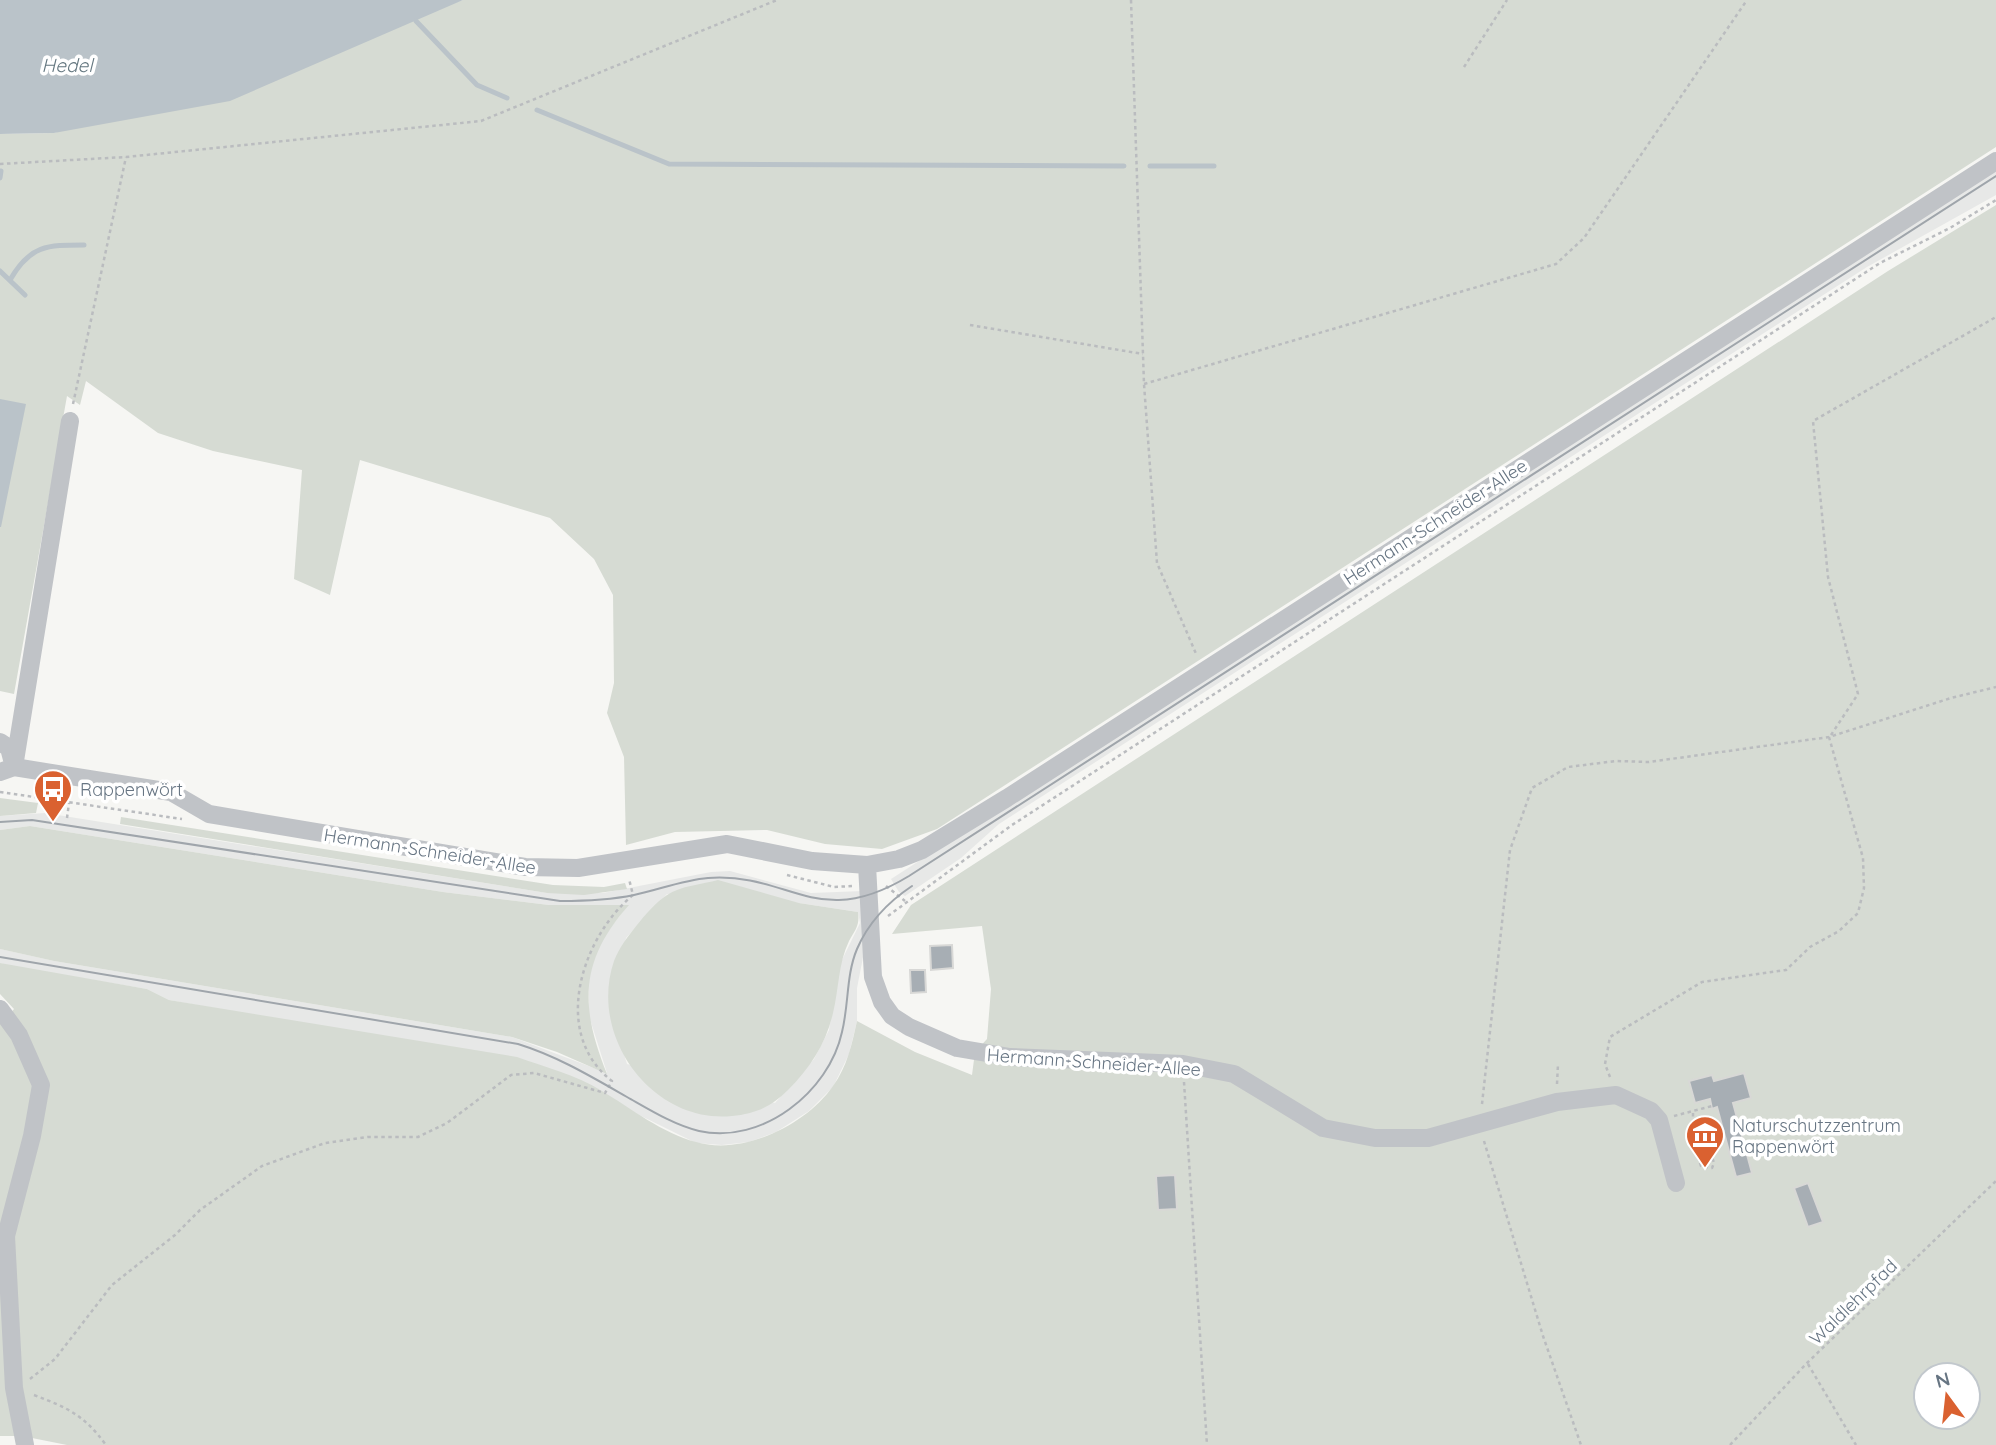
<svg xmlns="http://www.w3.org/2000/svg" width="1996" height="1445" viewBox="0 0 1996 1445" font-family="Quicksand,sans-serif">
	<rect width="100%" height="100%" fill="#f6f6f3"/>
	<path fill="#e7e8e7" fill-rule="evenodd" d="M1996,168v27l-129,72 -868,557 -38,34 -56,38 -6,-4 -8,-13z
		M45,813l502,80h56l108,-21 19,-1 81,22 52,-2 3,51 -9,46v33l-8,33 -16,33 -24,24 -33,21 -27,10 -27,3 -26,-2 -63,-31 -33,-22 -59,-24 -372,-66 -22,-11 -137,-23 -10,-3v-14l54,12 458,76 95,36 -18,-57 -1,-43 14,-34 26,-34h-79l-106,-13 -413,-66 -30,4v-14zM667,894l132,9 59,9 2,11 -20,41 -11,66 -15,29 -39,44 -148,-39 -16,-52 15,-74z"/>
	<path fill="#d6dbd3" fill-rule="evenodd" d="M463,0h1533v147l-1059,682 -55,20 -57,-5 -58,-14 -92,2 -49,13 -2,-88 -17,-44 7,-30 -1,-88 -19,-36 -44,-41 -190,-58 -30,135 -36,-16 8,-109 -89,-19 -55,-18 -72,-52 -6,24 -13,-9 -53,298 -14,-3v-557l54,-1z
		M1996,205v1240h-1929l-45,-9h-22v-416h5l9,-11 -14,-15v-31l147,26 22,11 348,57c28,10 59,18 85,34 30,18 60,42 94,51 47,14 110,-17 137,-56 14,-19 19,-42 24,-65l58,31 57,23 3,-23 12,-13 4,-50 -9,-63 -90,8 19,-29 977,-634zM1926,1375h42v42h-42z
		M0,798l38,5 -2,10 -36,3z
		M121,817l432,68 51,2 21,-4 2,6 -43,6 -37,-2 -427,-69z
		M30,826l413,66 106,13h80c-50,56 -49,102 -22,169l-50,-22 -45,-15 -458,-76 -54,-12v-119z
		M718,880l81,23 59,9c2,14 -3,18 -9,29 -11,23 -10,48 -16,72 -7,31 -23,55 -45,77 -17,17 -33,24 -56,26 -79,8 -144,-79 -118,-155 5,-13 14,-25 23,-36 8,-10 19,-23 30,-30 13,-9 36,-11 51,-15z"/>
	<path fill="#bac3c9" d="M0,0h463l-233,101 -176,32 -54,1z
		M0,399l26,5 -25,123h-1z"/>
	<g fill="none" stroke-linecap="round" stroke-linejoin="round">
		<path stroke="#bac3c9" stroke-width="5" d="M416,21l61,64 30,13
			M537,110l132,54 455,2
			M1150,166h64
			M0,178l1,-7
			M0,271l25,24
			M10,280c20,-35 37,-35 74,-35"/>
	</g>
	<path fill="#a7aeb4" stroke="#d8d8d6" stroke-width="2" d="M952,945l1,23 -22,2 -1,-24z
		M910,970h15l1,22 -15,1z
		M1744,1073l7,25 -18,5 19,70 -16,4 -19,-70 -5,2 -2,-10 -15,4 -6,-22 23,-6 2,6z
		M1175,1175l2,34 -19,1 -2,-34z
		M1808,1183l15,39 -15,5 -14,-39z"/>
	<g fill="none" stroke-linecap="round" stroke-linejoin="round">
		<path stroke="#babcbf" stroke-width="2.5" stroke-dasharray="3.5 3.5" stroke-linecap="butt" d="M1131,0l13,384 13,179 40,93
			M1464,67l43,-67
			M0,164l126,-7 355,-36 296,-121
			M970,325l173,29
			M1144,384l412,-120 28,-26 163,-238
			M73,404l53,-247
			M1831,735l27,-41 -30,-117 -15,-156 183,-104
			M0,792l182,27
			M67,818l2,-15
			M787,875l47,12 18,-1
			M886,886l19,15
			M888,916l124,-91 868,-562 70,-35 46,-28
			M1610,1077l-5,-13 5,-27 92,-55 84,-12 24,-23 29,-16 19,-18 6,-25 -1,-30 -34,-121
			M1184,1082l23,363
			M1557,1084l1,-20
			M1482,1104l28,-254 22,-62 36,-21 48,-6 33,1 180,-25 122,-39 45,-11
			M1674,1116l38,-10
			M1484,1141l59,195 38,109
			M1693,1143l8,23 11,2 2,-5 -3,-9 -18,-11v-32
			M1808,1364l48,81
			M30,1379l25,-20 57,-74 63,-50 25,-25 62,-44 63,-23 43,-6h50l29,-14 64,-48 23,-2 71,20 7,-12c-62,-48 -30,-144 21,-186l-4,-16
			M34,1395c34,13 50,20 72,50
			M1730,1445l77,-82 189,-182"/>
		<path stroke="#c0c3c7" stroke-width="18" d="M0,742l9,6 5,19
			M14,767l56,-346
			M0,772l14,-5 157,25 38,22 316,53 53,1 149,-24 85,17 55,4 32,-6 23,-9 85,-52 989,-637
			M867,865l6,112 9,25 10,14 17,11 48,21 53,9 173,7 51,10 89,54 52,10h53l129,-36 59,-7 35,16 8,9 17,63
			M0,1009l19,26 22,50 -9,51 -26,100 8,152 11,57"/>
		<path stroke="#9fa5ab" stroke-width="2" d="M0,822l32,-2 528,81c25,0 50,-1 74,-6 24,-5 49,-15 74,-17 83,-6 109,54 201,-2l1087,-700
			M0,957l518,87c39,12 74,33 109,53 23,13 47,28 72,34 63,14 130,-39 143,-99 7,-28 4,-57 15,-83 12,-28 31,-47 55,-63"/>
	</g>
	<defs>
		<symbol id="bus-pin" viewBox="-11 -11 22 30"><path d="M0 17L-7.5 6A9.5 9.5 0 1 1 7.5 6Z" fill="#da6130" stroke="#fff"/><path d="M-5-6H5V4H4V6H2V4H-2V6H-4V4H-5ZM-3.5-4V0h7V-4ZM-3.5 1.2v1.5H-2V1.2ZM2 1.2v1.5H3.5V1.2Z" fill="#fff"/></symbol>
		<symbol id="museum-pin" viewBox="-11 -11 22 30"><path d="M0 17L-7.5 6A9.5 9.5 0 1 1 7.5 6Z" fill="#da6130" stroke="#fff"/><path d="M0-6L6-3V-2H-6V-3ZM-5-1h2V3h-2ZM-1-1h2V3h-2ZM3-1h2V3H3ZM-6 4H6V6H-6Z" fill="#fff"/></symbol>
	</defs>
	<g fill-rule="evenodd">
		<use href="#bus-pin" x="31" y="767" width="44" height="60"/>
		<use href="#museum-pin" x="1683" y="1113" width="44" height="60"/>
	</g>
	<g text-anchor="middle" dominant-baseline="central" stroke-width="7" stroke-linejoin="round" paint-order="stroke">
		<g font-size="18" fill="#677583" stroke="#fff">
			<text transform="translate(1435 522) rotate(-33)">Hermann-Schneider-Allee</text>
			<text transform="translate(430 851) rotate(9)">Hermann-Schneider-Allee</text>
			<text transform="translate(1094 1062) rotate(4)">Hermann-Schneider-Allee</text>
			<text transform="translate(1853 1302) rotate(-44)">Waldlehrpfad</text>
		</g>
		<g font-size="18" fill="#677583" stroke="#fff" text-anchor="start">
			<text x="80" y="789">Rappenwört</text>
			<text x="1732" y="1125">Naturschutzzentrum<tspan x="1732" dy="21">Rappenwört</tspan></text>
		</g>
		<g font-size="19" font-style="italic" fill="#63767f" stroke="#fff">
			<text x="67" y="65">Hedel</text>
		</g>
	</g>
	<g transform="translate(1947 1396) rotate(345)"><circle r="33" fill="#ffffff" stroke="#c2c8cd" stroke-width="2"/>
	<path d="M0-5L12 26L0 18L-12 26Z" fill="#da6130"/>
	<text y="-10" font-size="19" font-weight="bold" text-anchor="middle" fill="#677583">N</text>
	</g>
</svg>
